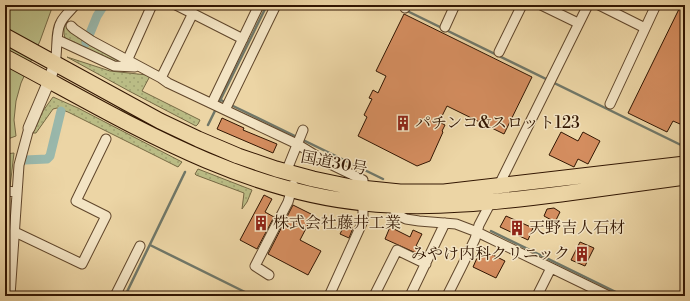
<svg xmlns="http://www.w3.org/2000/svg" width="690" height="301" viewBox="0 0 690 301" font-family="'Libre Bodoni','Noto Serif JP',serif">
	<defs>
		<pattern id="grass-dots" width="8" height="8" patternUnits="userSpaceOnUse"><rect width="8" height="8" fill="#babc85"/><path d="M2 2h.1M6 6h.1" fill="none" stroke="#a0a171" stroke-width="1.8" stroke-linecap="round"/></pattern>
	</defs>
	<rect width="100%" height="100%" fill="#ecd5a5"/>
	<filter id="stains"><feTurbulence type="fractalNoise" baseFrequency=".005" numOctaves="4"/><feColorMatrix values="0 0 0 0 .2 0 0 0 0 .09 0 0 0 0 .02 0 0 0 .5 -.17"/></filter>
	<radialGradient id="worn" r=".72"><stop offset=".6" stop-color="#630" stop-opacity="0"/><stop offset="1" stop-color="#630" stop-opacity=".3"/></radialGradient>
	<path fill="url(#grass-dots)" stroke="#766944" d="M64,24l5,2 13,14v1l38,21c-13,3 -43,-18 -55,-24l-1,-4z
		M67,57l43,14 37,4 3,1 -8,15 58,29 -2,4 -2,2 -67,-35z
		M76,83l177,85 -1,2 -33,-10 -81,-39 -20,-14z
		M53,97l25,11 104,54 -4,5 -110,-55 -11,-4 -4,1 -17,24h-3l10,-22z
		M198,169l54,21 -5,12 -5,7 2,-16 -48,-18 -1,-1z"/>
	<path fill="#babc85" stroke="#766944" d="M6,5h47l-13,36 -19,42 -5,18 -2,19 2,16 -11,4z
		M14,153l-4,34 -5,1v-34z"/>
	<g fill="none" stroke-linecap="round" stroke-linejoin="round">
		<path stroke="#707768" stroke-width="2.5" d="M395,5l290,142
			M221,100l5,3
			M231,105l152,74
			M208,125l59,-120
			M491,231l133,65
			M150,245l103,51
			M125,296l60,-124"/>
		<path stroke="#99b8ac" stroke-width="9" d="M86,43l11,-27 7,-11
			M25,160l22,-1 3,-3 11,-45"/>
	</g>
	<path fill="#d48d5f" stroke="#321602" d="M681,5h4v108l-5,11 -7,-3 -6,11 -39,-19z
		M404,14l128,63 -28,57 -57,-28 -8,16 6,3 -3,6 1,1 -13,29 -13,5 -59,-30 9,-19 -3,-2 8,-16 -3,-1 4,-8 5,3 8,-17 -10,-5z
		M222,118l22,10 -1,2 34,14 -4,9 -56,-24z
		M561,132l17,9 5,-9 17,9 -12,23 -10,-5 -4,8 -25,-12z
		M264,195l8,4 -7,13 9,5 -17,32 -17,-9z
		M293,205l20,10 -13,25 21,11 -13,24 -40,-21z
		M554,208l6,4 -5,10 -11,-6 3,-7z
		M506,216l27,12 -5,12 -28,-13z
		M345,224l8,4 -4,10 -9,-4z
		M390,227l20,10 3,-7 9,4 -6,12 3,1 -3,6 -31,-14z
		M580,242l14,6 -9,18 -14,-6z
		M481,249l24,12 -9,17 -23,-11z"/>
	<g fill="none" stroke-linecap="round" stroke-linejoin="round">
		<defs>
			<path id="minor" d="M176,5l67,34
				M541,5l37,18
				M599,5l46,23
				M405,8l1,-3
				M71,26l3,3 18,12 69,37 7,5 129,61 31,19 35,17v41l-34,75
				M445,27l10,-22
				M58,40l56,26 21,1
				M499,52l23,-47
				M127,61l25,-56
				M55,63c3,-12 0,-31 6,-41 3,-6 10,-12 14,-17
				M161,78l32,-65
				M212,103l47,-98
				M610,104l46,-99
				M225,110l51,-105
				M283,173l3,-1 17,-42
				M497,189l91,-184
				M5,191l12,1
				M391,205l7,10 8,4 13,2 37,3 21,8 132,64
				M15,232l67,32 24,-48 -30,-15 30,-62
				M269,275l-14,-9 33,-64 5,-17
				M10,296l9,-131 10,-37
				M115,296l25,-50
				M374,296l23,-46 29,14
				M410,296l35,-73
				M447,296l15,-30 13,-27 4,-14 13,-25
				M537,296l14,-28"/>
			<path id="tertiary" d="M29,128l20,-47 6,-18"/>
			<path id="trunk" d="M5,36l155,85 38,18 40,17 38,13 37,10 38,8 49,5h44l241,-28
				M5,57c114,60 227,133 359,146 66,7 132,-1 197,-9 41,-6 83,-11 124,-17"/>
		</defs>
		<use href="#minor" stroke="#60462b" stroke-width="11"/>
		<use href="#tertiary" stroke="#60462b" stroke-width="13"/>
		<use href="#trunk" stroke="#321602" stroke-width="17"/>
		<use href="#minor" stroke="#f3e4c4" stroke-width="9"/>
		<use href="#tertiary" stroke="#f3e4c4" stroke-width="11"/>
		<use href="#trunk" stroke="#ecd5a5" stroke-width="15"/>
	</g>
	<defs>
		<symbol id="building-bare" viewBox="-9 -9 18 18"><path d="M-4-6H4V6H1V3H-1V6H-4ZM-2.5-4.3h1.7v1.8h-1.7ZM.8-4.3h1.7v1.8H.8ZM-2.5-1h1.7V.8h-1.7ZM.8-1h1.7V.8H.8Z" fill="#8f2418" stroke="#f3e4c4" stroke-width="2.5" paint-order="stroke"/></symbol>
	</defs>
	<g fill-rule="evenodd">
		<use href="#building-bare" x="392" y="112" width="22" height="22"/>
		<use href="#building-bare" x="250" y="212" width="22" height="22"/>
		<use href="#building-bare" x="506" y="217" width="22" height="22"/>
		<use href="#building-bare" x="571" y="243" width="22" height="22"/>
	</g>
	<g text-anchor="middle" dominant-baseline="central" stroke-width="3" stroke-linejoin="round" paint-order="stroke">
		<g font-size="16" fill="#321602" stroke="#f3e4c4" text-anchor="start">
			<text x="415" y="123">パチンコ&amp;スロット123</text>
			<text x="273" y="223">株式会社藤井工業</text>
			<text x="529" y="228">天野吉人石材</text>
			<text x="570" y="254" text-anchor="end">みやけ内科クリニック</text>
		</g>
		<g font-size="16" fill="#321602" stroke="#f3e4c4">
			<text transform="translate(334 163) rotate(11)">国道30号</text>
		</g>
	</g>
	<rect width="690" height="301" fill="none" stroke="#ecd5a5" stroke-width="20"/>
	<rect x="6" y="6" width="678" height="289" fill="none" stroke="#321602" stroke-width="2"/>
	<rect x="10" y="10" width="670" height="281" fill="none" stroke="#321602"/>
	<rect width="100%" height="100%" filter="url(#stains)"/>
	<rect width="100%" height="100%" fill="url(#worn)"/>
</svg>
